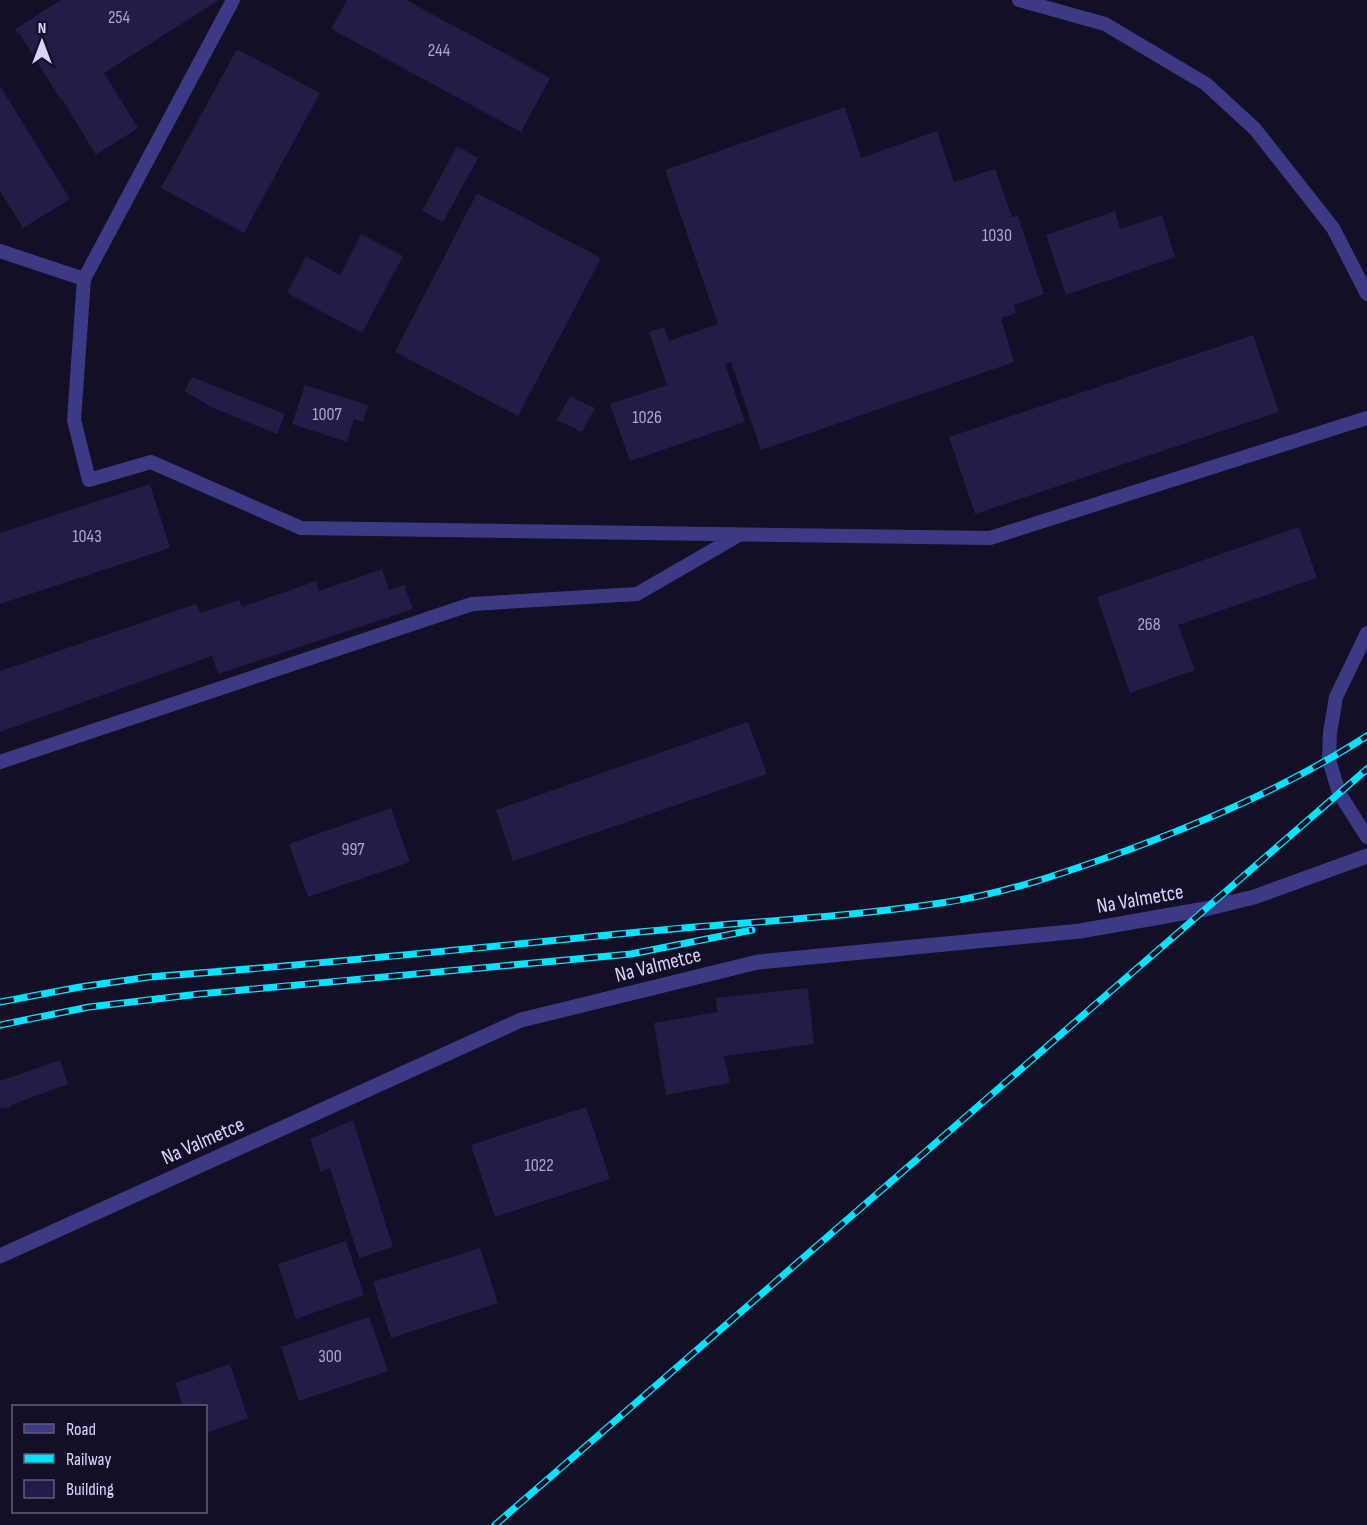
<svg xmlns="http://www.w3.org/2000/svg" width="1367" height="1525" viewBox="0 0 1367 1525" font-family="'Sofia Sans Condensed',sans-serif">
	<rect width="100%" height="100%" fill="#130f26"/>
	<path fill="#241b47" d="M61,0h158l-115,73 34,55 -42,27 -34,-56 -1,1 -42,-67 -1,1 -3,-5z
		M347,0h59l144,78 -29,54 -190,-103z
		M237,49l83,44 -76,140 -83,-45z
		M0,86l70,113 -47,29 -23,-37z
		M845,107l16,51 76,-27 17,51 41,-13 17,48 6,-1 26,78 -30,11 2,8 -15,5 13,44 -253,88 -30,-88 -6,2 20,58 -115,39 -20,-57 57,-19 -18,-53 15,-5 5,14 49,-17 -53,-154z
		M457,146l21,12 -35,64 -21,-11z
		M477,193l124,65 -83,158 -123,-64z
		M1115,211l5,18 42,-14 13,42 -109,38 -20,-60z
		M361,234l42,22 -41,77 -75,-40 19,-37 34,19z
		M1253,335l26,77 -304,102 -26,-77z
		M192,377l93,37 -8,20 -64,-26 -29,-17z
		M305,385l63,20 -5,17 -9,-3 -7,23 -55,-18z
		M570,396l25,12 -13,24 -25,-12z
		M150,484l20,64 -170,56v-71z
		M1299,527l18,51 -139,47 17,45 -65,23 -33,-96z
		M382,569l7,21 15,-5 9,24 -195,65 -6,-18 -212,76v-61l196,-67 4,9 39,-13 3,7 74,-26 3,10z
		M748,722l19,52 -254,87 -17,-51z
		M391,808l19,54 -102,35 -19,-53z
		M808,988l6,56 -90,12 6,27 -64,12 -12,-72 63,-11 -1,-14z
		M60,1060l8,24 -57,21v2l-8,2v-2l-3,1v-27z
		M586,1107l24,72 -115,38 -24,-72z
		M353,1120l40,127 -34,11 -29,-90 -9,4 -11,-33z
		M346,1241l18,54 -68,24 -18,-55z
		M480,1248l18,55 -107,35 -18,-56z
		M369,1317l19,54 -89,30 -18,-54z
		M230,1364l18,54 -42,15v-27h-23l-8,-23z"/>
	<g fill="none" stroke-linecap="round" stroke-linejoin="round">
		<path stroke="#3d3a85" stroke-width="14" d="M233,0l-149,279 -10,141 15,60 62,-18 150,66 689,10 377,-120
			M1019,0l86,24 101,60 49,45 78,99 34,66
			M0,251l84,28
			M1367,633l-31,64 -6,36 -1,27 10,33 28,44
			M0,762l472,-158 165,-10 102,-59"/>
		<path stroke="#3d3a85" stroke-width="15" d="M0,1256l521,-236 237,-58 322,-31 125,-22 49,-12 113,-41"/>
		<defs>
			<path id="rail" d="M0,1002l80,-15 69,-10c164,-12 327,-29 490,-45 101,-10 202,-14 302,-29 64,-9 126,-31 187,-53 83,-31 164,-66 239,-114
				M0,1025l89,-18 110,-13 432,-40 121,-24
				M495,1525l872,-756"/>
		</defs>
		<use href="#rail" stroke="#00e5ff" stroke-width="7"/>
		<use href="#rail" stroke="#130f26" stroke-width="4.5" stroke-dasharray="14" stroke-linecap="butt"/>
	</g>
	<g text-anchor="middle" dominant-baseline="central" stroke-width="6" stroke-linejoin="round" paint-order="stroke">
		<g font-size="18" fill="#aca6d1">
			<text x="119" y="17">254</text>
			<text x="439" y="50">244</text>
			<text x="997" y="235">1030</text>
			<text x="327" y="414">1007</text>
			<text x="647" y="417">1026</text>
			<text x="87" y="536">1043</text>
			<text x="1149" y="624">268</text>
			<text x="353" y="849">997</text>
			<text x="539" y="1165">1022</text>
			<text x="330" y="1356">300</text>
		</g>
		<g font-size="21" fill="#d9d4ff" stroke="#130f26">
			<text transform="translate(1140 899) rotate(-10)">Na Valmetce</text>
			<text transform="translate(658 965) rotate(-14)">Na Valmetce</text>
			<text transform="translate(203 1141) rotate(-24)">Na Valmetce</text>
		</g>
	</g>
	<rect x="12" y="1405" width="195" height="108" fill="#130f26" stroke="#625e7d" stroke-width="1.5"/>
	<rect x="24" y="1424" width="30" height="9" fill="#3d3a85" stroke="#625e7d" stroke-width="1.5"/>
	<text x="66" y="1435" font-size="18" fill="#d9d4ff">Road</text>
	<rect x="24" y="1454" width="30" height="9" fill="#00e5ff" stroke="#625e7d" stroke-width="1.5"/>
	<text x="66" y="1465" font-size="18" fill="#d9d4ff">Railway</text>
	<rect x="24" y="1480" width="30" height="18" fill="#241b47" stroke="#625e7d" stroke-width="1.5"/>
	<text x="66" y="1495" font-size="18" fill="#d9d4ff">Building</text>
	<g transform="translate(42 42)" stroke="#130f26" stroke-width="4.5" paint-order="stroke">
	<path d="M0-4.5L10 22L0 15L-10 22Z" fill="#d9d4ff"/>
	<text y="-9" font-size="16" font-weight="bold" text-anchor="middle" fill="#d9d4ff">N</text>
	</g>
</svg>
